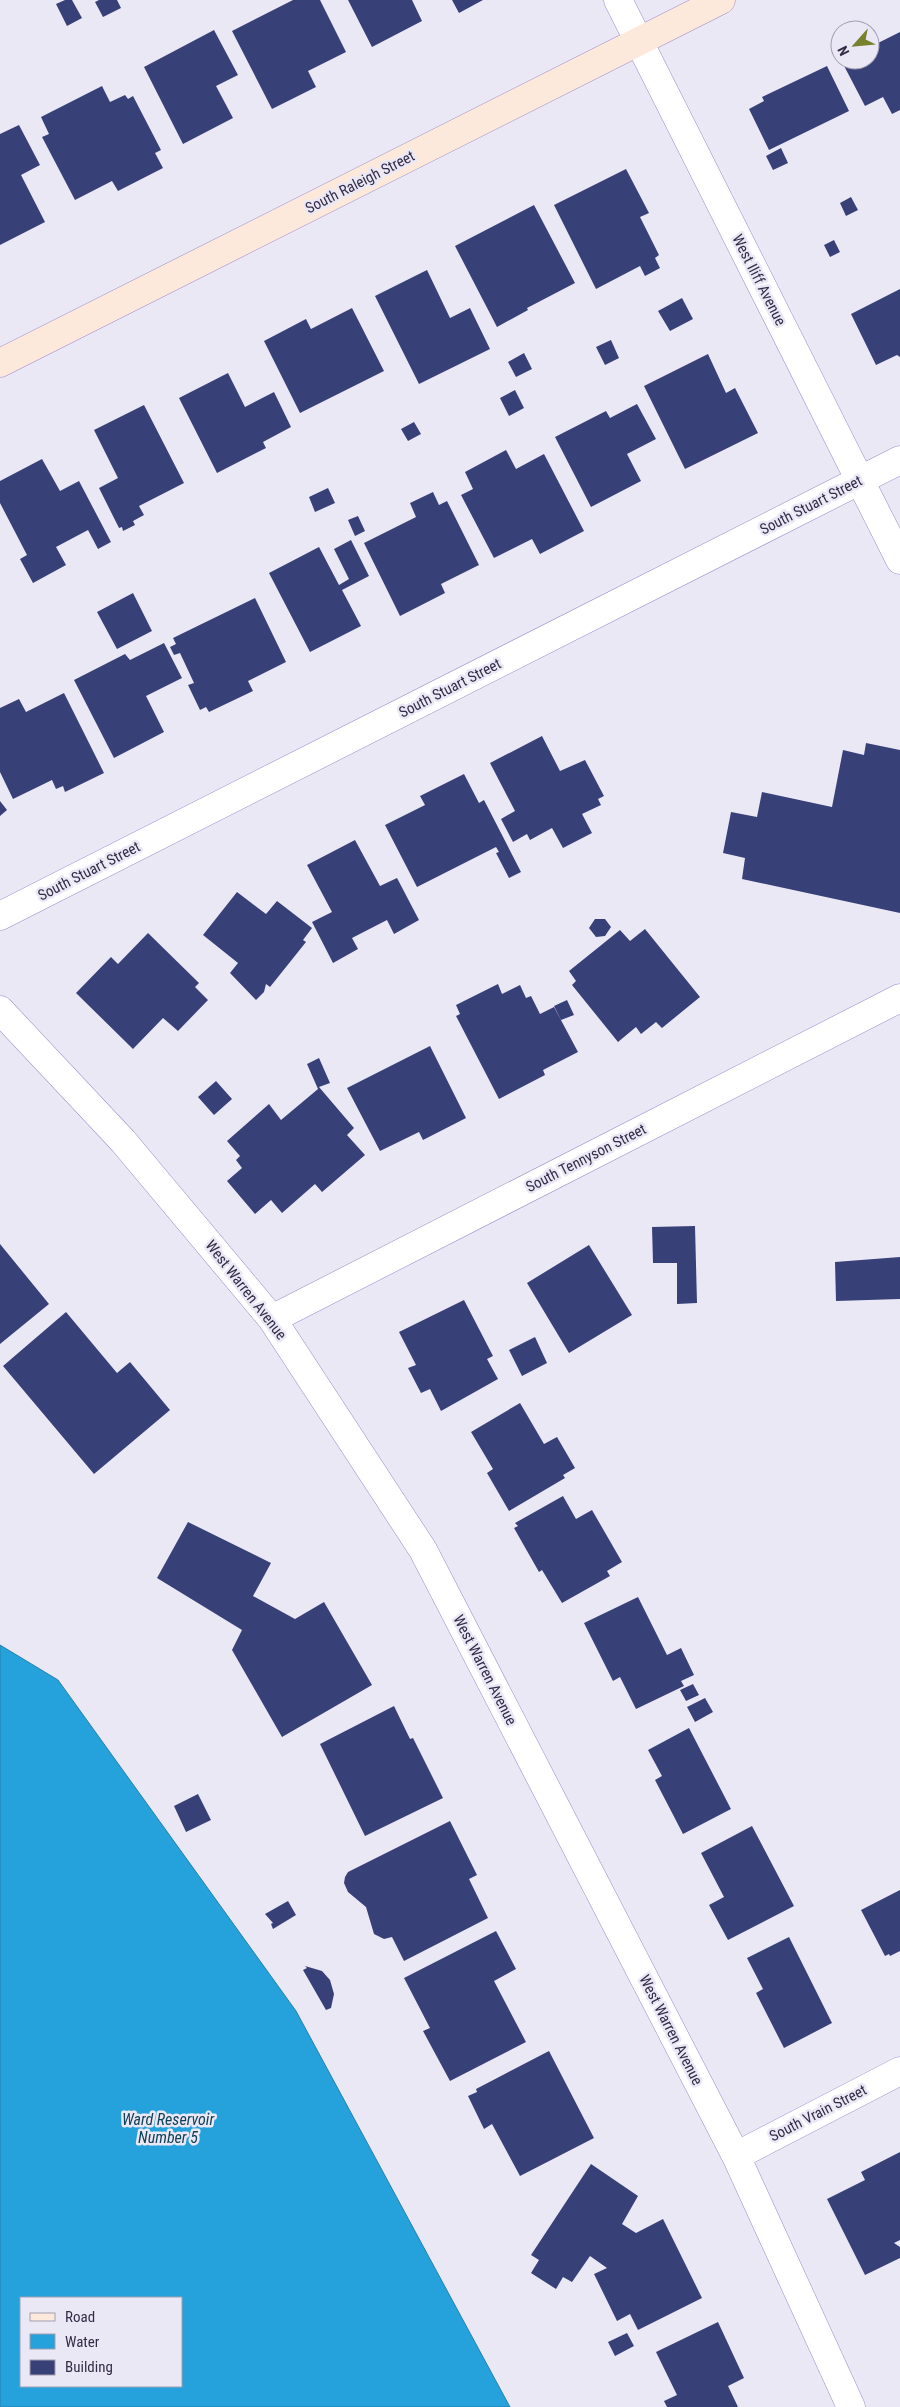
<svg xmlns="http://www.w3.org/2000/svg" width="900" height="2407" viewBox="0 0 900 2407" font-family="'Roboto Condensed',sans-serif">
	<rect width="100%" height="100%" fill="#ebe8f6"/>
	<path fill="#25a2db" stroke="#297fae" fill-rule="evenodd" d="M0,1645l58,35 238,331 214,396h-510zM21,2298h160v88h-160z"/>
	<path fill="#384078" d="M65,0h7l10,18 -15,8 -11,-22z
		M99,0h18l4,8 -18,9 -8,-15z
		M293,0h27l26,52 -38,19 8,16 -44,22 -40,-78z
		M348,0h64l10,21 -50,26z
		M452,0h31l-24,13z
		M214,30l24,45 -22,11 17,32 -50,26 -39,-77z
		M900,32v78l-8,4 -9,-17 -18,9 -24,-46h29v-13z
		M827,66l22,45 -80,39 -20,-41 15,-8 -2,-4z
		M102,86l8,16 15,-7 3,4 5,-3 28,54 -6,3 8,15 -45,23 -6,-10 -37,19 -33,-63 7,-3 -8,-17z
		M19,125l21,40 -19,10 24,47 -45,23v-111z
		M781,148l7,15 -15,7 -7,-14z
		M626,169l23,44 -9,4 19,38 -4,3 5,10 -15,8 -5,-10 -44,23 -42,-84z
		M851,197l7,13 -12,6 -6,-13z
		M534,205l41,78 -48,25 1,2 -31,17 -42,-81z
		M834,240l6,12 -10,5 -6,-12z
		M427,270l23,48 20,-10 20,41 -71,35 -44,-88z
		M900,289v68l-3,-2 -21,10 -25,-51z
		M682,298l11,21 -23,12 -12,-20z
		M352,308l32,63 -84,42 -36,-72 42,-22 5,10z
		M611,340l8,18 -14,7 -9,-18z
		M524,353l8,16 -16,8 -8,-15z
		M708,354l18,39 9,-5 23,45 -73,36 -41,-83z
		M228,373l17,34 29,-15 17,35 -28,15 3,6 -49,25 -38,-75z
		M515,390l9,18 -15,8 -9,-18z
		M637,404l19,35 -29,15 14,27 -50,26 -36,-70 51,-26 4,7z
		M144,405l40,78 -45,23 5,9 -11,6 2,4 -12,6 -1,-4 -3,1 -20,-40 19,-10 -24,-48z
		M414,422l7,12 -13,7 -7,-12z
		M506,450l10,19 28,-15 40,77 -44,23 -8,-15 -38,19 -33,-63 12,-6 -8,-17z
		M42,459l18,32 19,-10 32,61 -13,7 -10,-19 -32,17 10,18 -33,18 -13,-24 7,-4 -27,-52v-22z
		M328,488l7,15 -20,9 -6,-15z
		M433,492l6,13 8,-4 32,64 -38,19 4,9 -45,23 -36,-73 52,-26 -6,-14z
		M358,516l7,15 -10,5 -7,-16z
		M351,540l18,36 -27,14 19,36 -51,26 -41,-79 50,-26 20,38 10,-6 -15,-30z
		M133,593l19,38 -35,18 -20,-37z
		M255,598l31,64 -38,19 5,10 -44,21 -3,-5 -6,3 -12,-25 6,-2 -14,-30 -6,2 -4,-8 6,-3 -3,-6z
		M164,643l18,35 -36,18 18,36 -50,26 -40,-78 51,-26 5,6z
		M64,693l40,80 -39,19 -2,-6 -7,3 -4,-9 -39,19 -13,-27v-64l19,-9 7,13z
		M542,736l18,35 25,-11 19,36 -6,3 3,6 -19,9 10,19 -29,15 -11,-20 -22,12 -3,-6 -14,8 -12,-23 14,-8 -25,-48z
		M866,743l34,7v163l-158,-34 3,-21 -22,-5 8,-41 26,5 5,-25 70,15 11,-57 21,5z
		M464,774l15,29 5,-3 37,72 -12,6 -13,-25 3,-1 -3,-5 -79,40 -32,-62 40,-20 -5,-9z
		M0,801l7,9 -7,6z
		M355,840l25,46 17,-8 22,42 -25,14 -7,-14 -35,18 6,11 -25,14 -21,-41 20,-10 -25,-47z
		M237,892l29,22 11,-13 35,27 -9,12 3,2 -36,45 -4,-3 -2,8 -8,8 -26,-27 8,-10 -35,-28z
		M595,919h10l6,8 -6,9 -9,1 -7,-9z
		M645,929l55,68 -38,31 -6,-6 -15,12 -5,-7 -18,15 -46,-57 4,-4 -7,-10 51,-41 10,11z
		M148,933l51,50 -4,4 13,13 -30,31 -15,-13 -30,31 -57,-56 35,-36 7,7z
		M498,984l4,10 18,-9 6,13 5,-2 9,18 14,-7 24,45 -35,18 2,5 -46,24 -43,-83 4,-2 -4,-9z
		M567,1000l7,15 -13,5 -7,-14z
		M430,1046l36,72 -43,22 -4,-8 -39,19 -33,-63z
		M319,1058l11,25 -11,4 35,41 -7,7 18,20 -43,37 -7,-8 -33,29 -11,-13 -16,14 -28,-33 15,-13 -6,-8 4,-4 -13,-15 42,-37 12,16 37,-31 -11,-25z
		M216,1081l16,18 -18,16 -16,-18z
		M695,1226l2,77 -20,1v-41h-24l-1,-36z
		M0,1244l49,60 -49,40z
		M589,1245l43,70 -63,38 -42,-70z
		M900,1257v42l-64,2 -1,-39z
		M464,1300l29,56 -6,3 11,20 -57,32 -11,-22 -9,4 -13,-25 8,-3 -17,-33z
		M66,1312l51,61 13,-11 40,48 -76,64 -91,-108z
		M535,1337l12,26 -25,13 -13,-26z
		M520,1403l24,41 13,-7 18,31 -12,7 2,3 -56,33 -22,-38 6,-4 -22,-37z
		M563,1496l13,23 16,-9 30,52 -15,9 3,5 -48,27 -20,-33 -3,2 -25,-44 4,-2 -3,-3z
		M188,1522l83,41 -18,33 42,23 29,-17 48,83 -90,52 -50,-87 10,-20 -85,-52z
		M638,1597l29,58 14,-7 13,27 -13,6 3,5 -48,23 -16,-32 -7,4 -29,-58z
		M693,1684l6,11 -13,6 -6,-11z
		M705,1698l8,14 -18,10 -8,-15z
		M394,1706l16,33 3,-1 30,60 -78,38 -45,-92z
		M689,1728l42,81 -48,25 -28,-54 7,-4 -14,-26z
		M198,1794l13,26 -25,12 -12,-26z
		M450,1821l27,54 -8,4 19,39 -84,43 -12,-24 -8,2 -10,-5 -8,-27 -18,-15 -4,-9 1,-6 3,-5z
		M752,1826l42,80 -66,34 -19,-35 15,-8 -23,-44z
		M900,1890v61l-10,5 -1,-2 -4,2 -24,-46z
		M288,1901l8,14 -23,14 -2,-5 2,-1 -8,-9z
		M496,1931l20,38 -22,12 32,61 -76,39 -27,-50 7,-3 -26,-50z
		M789,1937l43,86 -48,25 -28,-55 7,-4 -16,-31z
		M305,1966l17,5 8,9 4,14 -3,14 -5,2 -23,-40 4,-2z
		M549,2051l45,87 -74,38 -28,-52 -8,5 -16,-33 9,-4 -1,-3z
		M900,2152v88l-6,3 6,4v11l-35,17 -38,-76 38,-19 -4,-8z
		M591,2164l47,32 -16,28 14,9 27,-14 39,79 -64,32 -8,-16 -13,7 -23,-47 13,-6 -17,-12 -18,26 -9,-5 -7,12 -25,-16 8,-13 -8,-5z
		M718,2322l26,56 -16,8 10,21h-71l-3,-6 13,-6 -21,-43z
		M627,2333l7,13 -19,10 -7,-14z"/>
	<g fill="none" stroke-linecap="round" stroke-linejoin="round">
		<defs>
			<path id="street" d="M618,0l282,560
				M0,916l900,-456
				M0,1010l123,131 149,178 151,231 313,606 115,251
				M272,1319l628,-321
				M736,2156l164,-85"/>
			<path id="secondary" d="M0,363l721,-363"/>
		</defs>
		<use href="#street" stroke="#9b8ccb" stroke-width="29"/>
		<use href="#secondary" stroke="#9b8ccb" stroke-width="29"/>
		<use href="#street" stroke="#fff" stroke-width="28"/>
		<use href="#secondary" stroke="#fde9db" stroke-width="28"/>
	</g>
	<g text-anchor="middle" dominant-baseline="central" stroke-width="5" stroke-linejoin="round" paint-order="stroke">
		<g font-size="15" fill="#332c46" stroke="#ebe8f6">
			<text transform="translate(360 182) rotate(-27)">South Raleigh Street</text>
			<text transform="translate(759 280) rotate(63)">West Iliff Avenue</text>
			<text transform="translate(811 505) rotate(-27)">South Stuart Street</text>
			<text transform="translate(450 688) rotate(-27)">South Stuart Street</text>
			<text transform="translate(89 871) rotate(-27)">South Stuart Street</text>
			<text transform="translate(586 1158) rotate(-27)">South Tennyson Street</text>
			<text transform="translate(246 1290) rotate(52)">West Warren Avenue</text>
			<text transform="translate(485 1670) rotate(63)">West Warren Avenue</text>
			<text transform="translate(671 2030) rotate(63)">West Warren Avenue</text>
			<text transform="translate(818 2113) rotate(-27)">South Vrain Street</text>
		</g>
		<g font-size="16" font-style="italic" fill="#104058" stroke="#ebe8f6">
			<text x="168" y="2119">Ward Reservoir<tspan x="168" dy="18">Number 5</tspan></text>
		</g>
	</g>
	<rect x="20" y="2297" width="162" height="90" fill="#ebe8f6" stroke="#a19db0"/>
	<rect x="30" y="2313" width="25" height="8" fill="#fde9db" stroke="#a19db0"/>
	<text x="65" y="2322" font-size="15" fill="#332c46">Road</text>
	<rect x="30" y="2334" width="25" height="15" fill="#25a2db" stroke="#a19db0"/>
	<text x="65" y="2347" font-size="15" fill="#332c46">Water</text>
	<rect x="30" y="2360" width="25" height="15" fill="#384078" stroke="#a19db0"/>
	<text x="65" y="2372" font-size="15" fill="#332c46">Building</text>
	<g transform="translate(855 45) rotate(243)"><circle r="24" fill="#ebe8f6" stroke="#a19db0"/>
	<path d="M0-4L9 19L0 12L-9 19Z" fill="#78812d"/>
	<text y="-8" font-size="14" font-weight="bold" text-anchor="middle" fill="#332c46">N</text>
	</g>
</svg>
